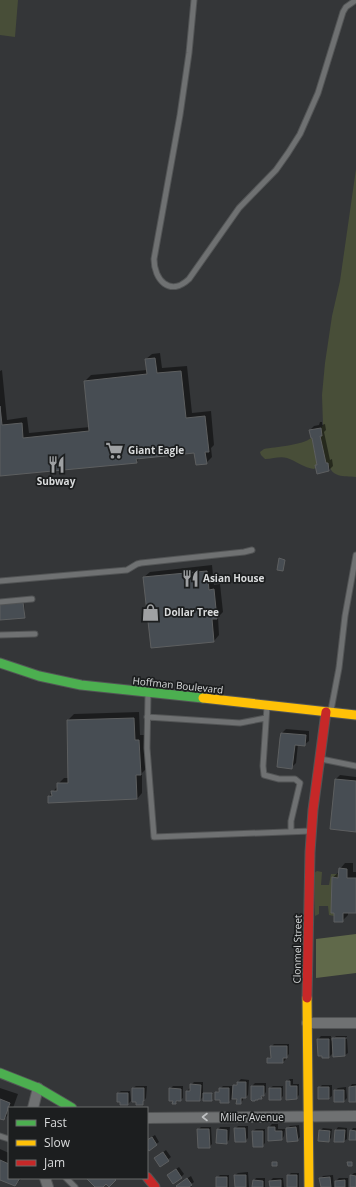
<svg xmlns="http://www.w3.org/2000/svg" width="356" height="1187" viewBox="0 0 356 1187" font-family="'Open Sans',sans-serif">
	<rect width="100%" height="100%" fill="#343638"/>
	<path fill="#484e38" d="M0,0h18l-3,37 -15,-2z
		M356,169v308c-13,-1 -24,1 -28,-14h-2l-6,-27 2,-1 -1,-7 2,-3 -1,-30 3,-32 7,-47 8,-35z
		M311,438h1l5,27h-1v2l-2,2c-10,-1 -18,-8 -27,-11 -7,-2 -14,1 -22,1l-4,-4 -1,-3 4,-3c11,-2 39,-4 47,-11z
		M317,871l5,1 -1,13h8l2,-11h7v4h-6l-1,34 3,1v3l-5,-1 -1,-9h-9v8l-4,2 -1,-43z"/>
	<path fill="#60694a" d="M356,934v39l-40,5v-39z"/>
	<path fill="#0007" d="M160,353l2,15 25,-2 5,47 19,-2 3,34 -3,3 1,9 -6,6 -11,-11 -55,6 -4,4 -136,13v-104l2,-1 5,50 20,-3 2,16 61,-6 -5,-46 6,-6 56,-5 -1,-11 6,-5z
		M320,422h2v3l3,-1 1,6 -2,2 6,28 2,-1 1,7 -4,4 -11,2v-8l-8,-34 4,-4 5,-1z
		M212,565l2,20 6,-1 3,28 -5,5 1,18 -5,6 -70,-64 6,-5z
		M24,601l1,15 -1,1 -24,2z
		M139,712l1,23h5l1,34 -4,4v20l-5,6 -88,-3 9,-10v-2l6,-6h5l-1,-58 6,-6z
		M286,729l23,2v10l-5,4 -6,-1 -2,19 -4,4 -10,-34z
		M340,775l16,2v54l-20,-52z
		M345,863h8v9h3v40h-8v3l-6,6 -10,-43 7,-6 1,-3z
		M321,1036h10v5l4,-4v2h12l1,14 -3,2 -11,-3 -5,5 -10,-2 -1,-16z
		M336,1036h11v1h-12z
		M274,1044h15v10l-3,3v2l-3,3 -15,-4 4,-2 -1,-9z
		M241,1079l8,1 -1,15 -2,2h-3v3l-3,3 -2,-5h-6l-3,4h-8l-4,-10 6,-6h9v7h1l1,-7z
		M290,1079h3v5h6v11l-3,3 -9,-17z
		M194,1082h9v13l1,-2 9,1v5l-1,1 -8,-4 -4,4 -13,-9 3,-3h1v-3z
		M255,1083h11v9l-2,3 -3,3 -6,2h-3v-14z
		M352,1084h4v17l-6,-14z
		M322,1085h10v11l-3,2 -10,-10z
		M136,1086h11l-1,12 -4,6 -9,-16z
		M173,1086h10v12l-7,5 -2,-3 -4,-11z
		M273,1086h10v10l-3,3 -10,-11z
		M346,1087l1,11 -3,3 -9,-11 3,-2z
		M0,1088l18,6 -5,14h-4v6l-5,5 -4,-1z
		M121,1091h9l1,10 -3,3 -10,-11z
		M272,1124h6v5h7l-1,7 -2,3 -13,-12z
		M299,1125l1,12 -3,3 -10,-11 3,-3z
		M238,1126h10v12l-3,3 -10,-12z
		M201,1127h10l1,17 -3,3 -11,-17z
		M220,1127h10l-1,13 -3,3 -8,-13z
		M338,1127l9,1v11l-3,2h-9l1,-11z
		M323,1128l9,1 -1,9 -3,3 -8,-10z
		M353,1128h3v11l-5,-8z
		M256,1129h9v14l-3,3 -9,-15z
		M155,1135l4,7 -10,7 -2,-3v-6z
		M0,1149l9,4v25h13l-7,7 -15,-6z
		M166,1150l5,7 -11,9 -2,-10z
		M179,1167l5,7 -3,3 -13,-2z
		M248,1172l1,15h-13l-1,-12 3,-2z
		M291,1173h8v14h-11v-11z
		M354,1173h2v14h-5v-11z
		M220,1175h9v12h-12v-9z
		M333,1175l1,12h-12l-2,-8 3,-3z
		M191,1176l3,6 -4,3 2,2h-14l2,-4z
		M256,1178h9v9h-12l1,-6z
		M273,1178h10l1,9h-13l-1,-6z
		M339,1178h9v9h-12v-6z"/>
	<path fill="#474d53" stroke="#5d5f60" d="M155,358l2,15 24,-2 5,47 19,-2 4,36h-4l2,12 -11,1 -2,-12 -58,6 1,4 -137,13v-70l2,19 20,-2 1,15 66,-7 -5,-50 63,-7 -2,-15z
		M321,428l1,8h-2l6,27h2l1,8 -12,3 -2,-9h2l-5,-27h-1l-2,-8z
		M279,558l6,2 -2,11 -6,-1z
		M207,571l2,19 5,-1 3,30h-5l2,23 -63,6 -8,-71z
		M23,602l2,16 -25,2v-16z
		M134,718l1,22h4l2,35h-5l1,24 -89,4v-7h4l-1,-5h6v-8h11l-1,-63z
		M281,733l25,2 -1,11 -10,-1 -3,24 -15,-2 3,-29z
		M335,779l21,2v51l-26,-3z
		M339,868l8,1v9h9v35h-13v9h-9v-9h-3l1,-36 6,1z
		M332,1038h13v18l-12,1z
		M317,1039h12v19h-7v-2h-4z
		M270,1046h17v12h-4v5h-16v-5h4z
		M286,1081h4v5h7v13l-11,1z
		M237,1082h9v16h-5v6h-5l1,-5h-5l1,-14h4z
		M190,1084l11,1 -1,16h-14v-10h4z
		M251,1086h13v10h-3l1,3h-4v1h-3v1h-3l-1,-1z
		M356,1086v16h-7v-15z
		M318,1087h11v12h-11z
		M132,1088h12v13h-1v4h-7v-3h-4z
		M169,1088l12,1v12h-5v3h-4l1,-3h-4z
		M219,1088h10v15h-9v-3h-5v-8h4z
		M269,1088h12v12h-12z
		M334,1090h10v12h-10z
		M117,1093h11v12h-8v-3h-3z
		M203,1093h9v8h-9z
		M0,1099l10,4 -6,17 -4,-1z
		M268,1127h7v4h7v9l-14,1z
		M296,1127l2,14 -11,1 -1,-14z
		M234,1128h11l1,14h-11z
		M197,1129h12l1,19h-12z
		M217,1129l10,1v14l-11,-1z
		M319,1130l11,1 -1,11 -11,-1z
		M335,1130h10l-1,12h-10z
		M350,1130l6,1v9h-7z
		M252,1131h11v16h-10z
		M152,1137l5,8 -8,6 -2,-3v-8z
		M163,1152l6,9 -9,6 -6,-9z
		M0,1160l9,4v14h11l-5,8 -15,-6z
		M272,1162h5v4h-5z
		M347,1162h5v4h-4z
		M176,1169l6,9 -9,6 -6,-9z
		M234,1175h12v12h-11z
		M287,1175h10v12h-10z
		M350,1175l6,1v11h-6z
		M216,1177h11v10h-11z
		M330,1177l1,10h-10l-2,-9z
		M86,1178h28l2,2 -7,7 -3,-3 -3,3h-8z
		M187,1178l5,7 -3,2h-12l-1,-1z
		M253,1180l10,1v6h-11z
		M281,1180v7h-11l-1,-6z
		M345,1180v7h-10v-6z"/>
	<g fill="none" stroke-linecap="round" stroke-linejoin="round">
		<defs>
			<path id="lane" d="M194,0l-5,53 -9,62 -26,144c0,21 16,38 35,20l50,-71 37,-38 12,-17 12,-19 18,-41 25,-81 3,-5 10,-7
				M0,581l127,-11 10,-6 4,-1 103,-11 8,-2
				M0,602l32,-3
				M0,635l35,-1
				M148,694l-1,54 7,89 157,-6
				M267,706l-4,60 1,9 15,4h16l5,4 -9,38v10
				M331,710l8,-42 6,-52 11,-61
				M147,717l93,6 26,-5
				M321,759l35,7
				M0,1136l9,3
				M66,1178l9,9"/>
			<path id="street" d="M307,1023h49
				M33,1108l5,-20
				M147,1118l209,-2
				M45,1178l3,9"/>
			<path id="fast" d="M0,663l39,13 42,9 122,13
				M0,1073l38,15 34,20"/>
			<path id="slow" d="M203,698l153,17
				M307,998l2,189"/>
			<path id="jam" d="M307,998l3,-146 3,-42 13,-98
				M147,1177l8,10"/>
		</defs>
		<use href="#lane" stroke="#525455" stroke-width="7"/>
		<use href="#street" stroke="#525455" stroke-width="12"/>
		<use href="#fast" stroke="#525455" stroke-width="11"/>
		<use href="#slow" stroke="#525455" stroke-width="11"/>
		<use href="#jam" stroke="#525455" stroke-width="11"/>
		<use href="#lane" stroke="#6f7172" stroke-width="5"/>
		<use href="#street" stroke="#6f7172" stroke-width="10"/>
		<use href="#fast" stroke="#4caf50" stroke-width="9"/>
		<use href="#slow" stroke="#ffc107" stroke-width="9"/>
		<use href="#jam" stroke="#c62828" stroke-width="9"/>
	</g>
	<defs><path id="oneway-chevron" d="M-2-3.5L2.5 0L-2 3.5" fill="none" stroke-width="1.6" stroke-linecap="round" stroke-linejoin="round"/></defs>
	<use stroke="#bec0c2" href="#oneway-chevron" transform="translate(205 1117) rotate(180)"/>
	<defs>
		<symbol id="supermarket-bare" viewBox="-9 -9 18 18"><path d="M-6-5.5h2.5l.6 2H6L4.5 2H-2.5L-4.4-4H-6ZM-1.5 3.2a1.3 1.3 0 1 0 .1 0ZM3 3.2a1.3 1.3 0 1 0 .1 0Z" fill="#9fa1a3" stroke="#1c1e1f" stroke-width="2.5" paint-order="stroke"/></symbol>
		<symbol id="restaurant-bare" viewBox="-9 -9 18 18"><path d="M-5-6h1v4h1v-4h1v4h1v-4h1v5L-1.5 .5V6h-2V.5L-5-1ZM5-6V6H3V1.5H1.5Q1.5-4 5-6Z" fill="#9fa1a3" stroke="#1c1e1f" stroke-width="2.5" paint-order="stroke"/></symbol>
		<symbol id="shop-bare" viewBox="-9 -9 18 18"><path d="M-5-2.5h2.3a2.7 3.5 0 0 1 5.4 0H5L5.5 6h-11ZM-1.5-2.5h3a1.5 2.3 0 0 0-3 0Z" fill="#9fa1a3" stroke="#1c1e1f" stroke-width="2.5" paint-order="stroke"/></symbol>
	</defs>
	<g fill-rule="evenodd">
		<use href="#supermarket-bare" x="102" y="438" width="25" height="25"/>
		<use href="#restaurant-bare" x="44" y="452" width="25" height="25"/>
		<use href="#restaurant-bare" x="178" y="566" width="25" height="25"/>
		<use href="#shop-bare" x="138" y="600" width="25" height="25"/>
	</g>
	<g text-anchor="middle" dominant-baseline="central" stroke-width="3.5" stroke-linejoin="round" paint-order="stroke">
		<g font-size="10" font-weight="bold" fill="#d9dbdc" stroke="#1c1e1f" text-anchor="start">
			<text x="128" y="450">Giant Eagle</text>
			<text x="56" y="481" text-anchor="middle">Subway</text>
			<text x="203" y="578">Asian House</text>
			<text x="164" y="612">Dollar Tree</text>
		</g>
		<g font-size="10" fill="#d9dbdc" stroke="#1c1e1f">
			<text transform="translate(178 685) rotate(6)">Hoffman Boulevard</text>
			<text transform="translate(297 949) rotate(-89)">Clonmel Street</text>
			<text x="252" y="1117">Miller Avenue</text>
		</g>
	</g>
	<rect x="8" y="1107" width="140" height="72" fill="#1c1e1f" stroke="#686a6b"/>
	<rect x="16" y="1120" width="20" height="6" fill="#4caf50" stroke="#686a6b"/>
	<text x="44" y="1127" font-size="12" fill="#d9dbdc">Fast</text>
	<rect x="16" y="1140" width="20" height="6" fill="#ffc107" stroke="#686a6b"/>
	<text x="44" y="1147" font-size="12" fill="#d9dbdc">Slow</text>
	<rect x="16" y="1160" width="20" height="6" fill="#c62828" stroke="#686a6b"/>
	<text x="44" y="1167" font-size="12" fill="#d9dbdc">Jam</text>
</svg>
